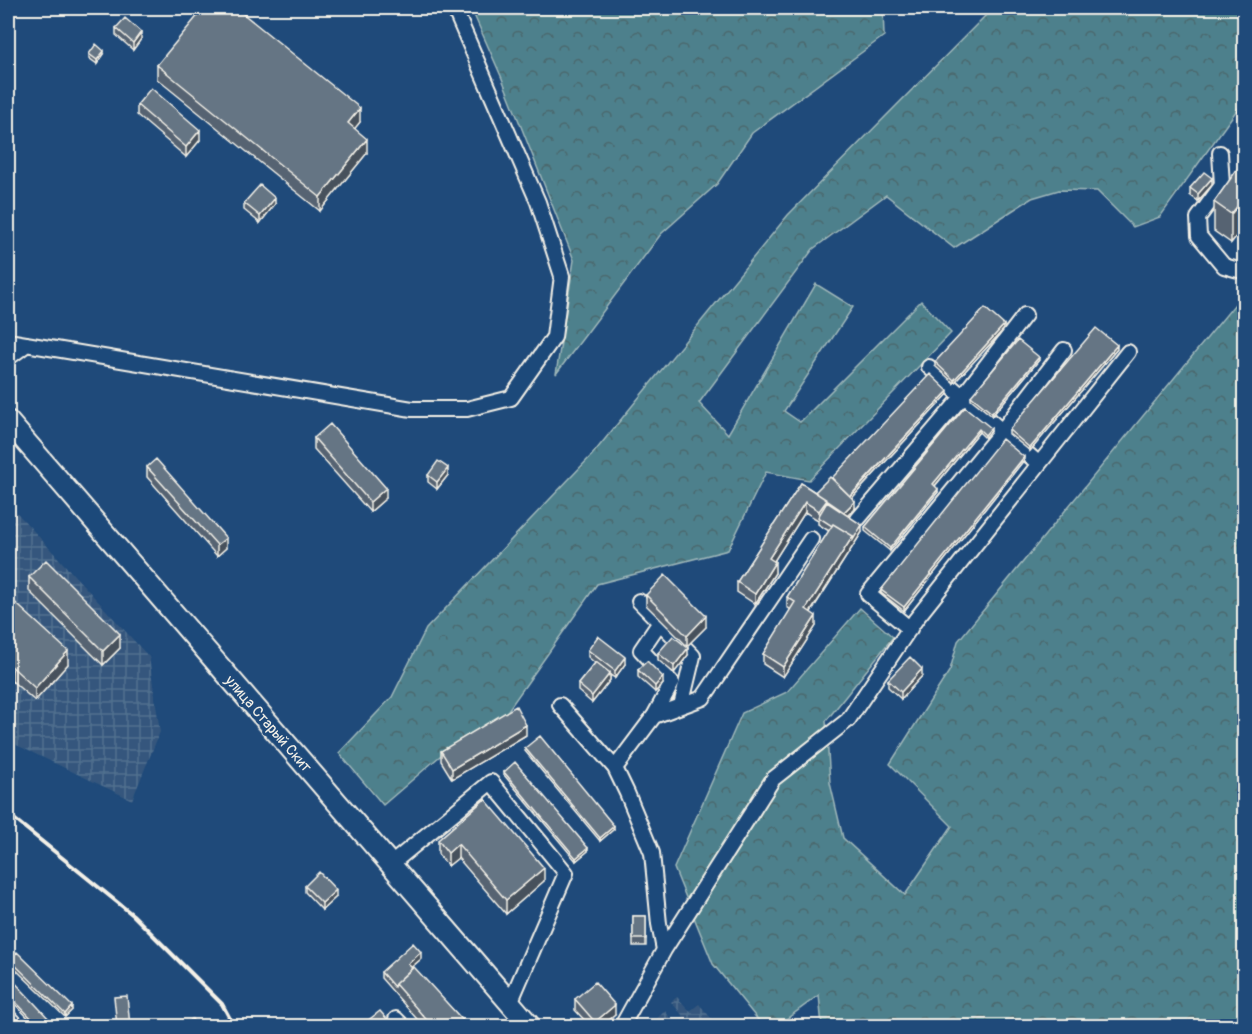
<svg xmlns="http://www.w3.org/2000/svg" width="1252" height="1034" viewBox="0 0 1252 1034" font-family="Pangolin,sans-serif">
	<defs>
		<pattern id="industrial-grid" width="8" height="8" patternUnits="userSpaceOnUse" patternTransform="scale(1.5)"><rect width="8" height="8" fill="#34577d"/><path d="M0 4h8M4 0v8" fill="none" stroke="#52708f"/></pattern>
		<pattern id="forest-crowns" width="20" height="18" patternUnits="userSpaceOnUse" patternTransform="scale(1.5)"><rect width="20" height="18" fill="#4d808c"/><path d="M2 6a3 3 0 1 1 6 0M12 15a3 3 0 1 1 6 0" fill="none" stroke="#4b676c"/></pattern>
	</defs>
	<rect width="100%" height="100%" fill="#1f4a7a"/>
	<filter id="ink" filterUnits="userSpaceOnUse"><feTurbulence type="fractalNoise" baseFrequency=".0167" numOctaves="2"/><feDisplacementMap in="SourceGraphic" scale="12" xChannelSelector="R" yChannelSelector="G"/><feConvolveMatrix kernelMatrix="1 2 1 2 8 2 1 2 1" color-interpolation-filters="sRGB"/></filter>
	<g filter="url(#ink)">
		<path fill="url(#industrial-grid)" d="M8,503l141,154 11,75 -28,68 -124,-59z
			M677,997l13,14 9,-7 19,22h-63l-3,-3 13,-12 10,13 9,-7 -13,-15z"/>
		<path fill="url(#forest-crowns)" stroke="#a0b8ba" stroke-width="1.5" d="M471,8h412l1,28 -132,97 -35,51 -56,50 -105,140 18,-114 -73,-184z
			M993,8h251v92l-84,117 -27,10 -36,-36 -38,-1 -27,8 -78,50 -68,-53 -73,54 -114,154 29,31 88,-150 37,23 -69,104 16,11 121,-121 30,32 -142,147 -43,-8 -38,78 -131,34 -93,132 -64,40 -57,49 -44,-52 53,-56 34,-68 166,-174 196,-240z
			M1244,293v733h-422l-3,-31 -42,31h-14l-50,-62 -39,-96 68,-155 45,-21 73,-84 33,29 -67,84 4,62 13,55 62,57 47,-69 -62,-62 60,-94 8,-29z"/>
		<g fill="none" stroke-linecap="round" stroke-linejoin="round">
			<defs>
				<path id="minor" d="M1220,153l2,32 -24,33 1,18 25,30 18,5 2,-1
					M8,341l404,68h55l44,-11 43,-61 8,-61 -24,-74 -84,-194
					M8,358l19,-14
					M929,367l110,97
					M858,519l104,-122 63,-82
					M639,601l54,55 -12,50
					M910,629l-42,-35 133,-162 63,-82
					M560,705l55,63
					M654,716l18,-33 -31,-33 19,-28
					M390,865l101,-83 75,91 -56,130
					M664,950l109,-171 75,-59 68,-101 212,-267
					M8,1017l9,9
					M396,1019l7,7
					M622,1026l42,-76 -5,-26 -7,-71 -25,-60 -12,-25 39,-52 49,-18 108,-159"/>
				<path id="highway" d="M8,421l522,605"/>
			</defs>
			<use href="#minor" stroke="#f4f1e8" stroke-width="18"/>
			<use href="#highway" stroke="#f4f1e8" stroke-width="24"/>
			<use href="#minor" stroke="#1f4a7a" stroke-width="14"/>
			<use href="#highway" stroke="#1f4a7a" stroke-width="20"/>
			<path stroke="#f4f1e8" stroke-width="4" d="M8,814l125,101 89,89 12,22"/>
		</g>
		<path fill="#576472" stroke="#f4f1e8" stroke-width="1.5" d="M116,28l25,11 -8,11 -17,-15z
			M89,54h15l-7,10 -8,-6z
			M157,65l203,57 -6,7 13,24 -47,58 -163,-132z
			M137,105l63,35 -14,17 -49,-42z
			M1238,111h7v114l-14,18 -17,-12v-29l25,-35 -1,-27z
			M1212,185l-14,16 -8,-6v-7z
			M244,203l31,1 -15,19 -16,-13z
			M1004,329l-50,54 -19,-17v-4z
			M1117,349l-87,102 -21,-17v-4z
			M1039,360l-47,56 -21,-17v-3z
			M948,394l-96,104 3,10 -8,8 15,16 -51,80 5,14 -33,51 -20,-13v-10l28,-44 -4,-3v-10l42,-66 -11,-7v-4l-13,-8 -31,49 1,12 -20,31 -18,-12v-10l64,-99 14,9 17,-14z
			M965,407l26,24 -6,7 -6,-6 -44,54 3,6 -48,59 -25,-20v-4z
			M314,438l72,60 -16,14 -56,-63z
			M1024,460l-120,151 -23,-18v-3z
			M147,467l79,81 -9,8 -70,-79z
			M428,475h20l-11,14 -9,-7z
			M29,577l91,71 -17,17 -74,-74z
			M646,595l60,32 -19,19 -41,-41z
			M8,596l60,68 -33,37 -23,-20 -4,5z
			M588,650l37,14 -10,14 -5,-3v5l-18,23 -14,-12v-7l17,-21 -7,-6z
			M658,653l30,2 -14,18 -16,-13z
			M638,670l25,14 -8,8 -17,-15z
			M922,676l-21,23 -13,-12v-7z
			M526,735l-74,44 -11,-18v-10z
			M525,748l89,81 -14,12 -75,-90z
			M504,772l84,79 -12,10 -72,-86z
			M485,799l59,82 -38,33 -48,-56 -10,8 -10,-12v-14z
			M305,886l31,11 -14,13 -17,-18z
			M633,916h13v30h-13z
			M421,959l-9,8 56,59h-45l-42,-48v-6z
			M10,960l62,50 -7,7 -55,-53z
			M8,975l43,50 -2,1h-13l-28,-29z
			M575,999l40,16 -13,11h-12l-15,-16z"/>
		<path fill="#47515c" stroke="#f4f1e8" stroke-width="1.5" d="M141,32v7l-8,11v-7z
			M104,51v3l-7,10v-4z
			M360,108v14l-12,15v-14z
			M200,130v10l-14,17v-10z
			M367,139v14l-47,58v-14z
			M1212,178v7l-14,16v-7z
			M1245,197v28l-14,18v-29z
			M275,198v6l-15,19v-7z
			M1004,325v4l-50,54v-3z
			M1117,345v4l-87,102v-3z
			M1039,357v3l-47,56v-3z
			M948,391v3l-99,107v-3z
			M991,428v3l-6,7v-3z
			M979,429v3l-46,56v-4z
			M1024,457v3l-120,151v-4z
			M448,468v7l-11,14v-7z
			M386,488v10l-16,14v-10z
			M938,489v3l-48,59v-3z
			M827,500v10l-8,9v-8z
			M855,501v7l-11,11v-7z
			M805,502v10l-36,57v-11z
			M862,525v7l-56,87v-10l47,-73z
			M226,538v10l-9,8v-11z
			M775,562v11l-20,31v-10z
			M706,616v11l-19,19v-10z
			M816,616v10l-33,51v-10z
			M120,634v14l-17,17v-14z
			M688,648v7l-14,18v-7z
			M68,651v13l-33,37v-13z
			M625,657v7l-10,14v-7z
			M922,669v7l-21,23v-7z
			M12,670v11l-4,5v-11z
			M610,673v7l-18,23v-7z
			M663,677v7l-8,8v-6z
			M526,725v10l-74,44v-10z
			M614,826v3l-14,12v-3z
			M458,844v14l-10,8v-13z
			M588,848v3l-12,10v-3z
			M544,868v13l-38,33v-14z
			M336,890v7l-14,13v-7z
			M421,952v7l-13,11v-6z
			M615,1005v10l-13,11h-7v-4z
			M72,1006v4l-7,7v-3z"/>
		<path fill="#657484" stroke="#f4f1e8" stroke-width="1.5" d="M204,8h6l7,5 4,-5h15l124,100 -12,15 19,16 -47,58 -163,-132z
			M125,18l16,14 -8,11 -17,-15z
			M96,44l8,7 -7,9 -8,-6z
			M151,88l49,42 -14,17 -49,-42z
			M1238,111h7v86l-14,17 -17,-12 27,-38z
			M1204,172l8,6 -14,16 -8,-6z
			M260,185l15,13 -15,18 -16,-13z
			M985,308l19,17 -50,55 -19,-18z
			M1096,328l21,17 -87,103 -21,-18z
			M1018,340l21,17 -47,56 -21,-17z
			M930,374l18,17 -98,105 -18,-18z
			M965,407l26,21 -6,7 -6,-6 -46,55 5,5 -48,59 -25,-21z
			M330,424l56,64 -16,14 -56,-64z
			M1002,439l22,18 -120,150 -23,-17z
			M156,459l70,79 -9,7 -70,-78z
			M438,461l10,7 -11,14 -9,-7z
			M830,477l25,24 -11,11 -29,-20z
			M801,483l26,17 -8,11 -14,-9 -36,56 6,4 -20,32 -18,-12z
			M827,502l35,23 -9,15v-4l-20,-12 -1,2 -14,-9z
			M833,524l20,12 -47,73 10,7 -33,51 -20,-13 32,-52 -8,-5z
			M46,560l74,74 -17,17 -74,-74z
			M665,575l41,41 -19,20 -41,-41z
			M8,596l60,55 -33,37 -27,-25z
			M598,636l27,21 -10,14 -27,-21z
			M673,636l15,12 -14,18 -16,-13z
			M910,657l12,12 -21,23 -13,-12z
			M647,661l16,16 -8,9 -17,-16z
			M596,662l14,11 -18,23 -14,-12z
			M8,666l4,4 -4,5z
			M516,706l10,19 -74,44 -11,-18z
			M540,736l74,90 -14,12 -75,-90z
			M515,762l73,86 -12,10 -72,-86z
			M485,799l59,69 -38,32 -48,-56 -10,9 -10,-13z
			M319,872l17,18 -14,13 -17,-17z
			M633,916h13v23h-13z
			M413,943l8,9 -13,12 4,4 -17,16 -1,3 -13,-15z
			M17,952l55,54 -7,8 -55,-54z
			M414,967l54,59h-36l-37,-42z
			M8,975l43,46 -5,5h-7l-31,-32z
			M595,982l20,23 -20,17 -20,-23z
			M127,996l3,30h-13l-3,-29z
			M380,1011l13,15h-23l-4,-4z
			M192,1019l5,7h-14z"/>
	</g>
	<g text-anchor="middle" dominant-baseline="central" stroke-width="6" stroke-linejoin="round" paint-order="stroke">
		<g font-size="15" fill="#f4f1e8" stroke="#1f4a7a">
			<text transform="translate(268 724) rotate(49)">улица Старый Скит</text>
		</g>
	</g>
	<rect width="1252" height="1034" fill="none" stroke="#1f4a7a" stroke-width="30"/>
	<rect x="15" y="15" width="1222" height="1004" fill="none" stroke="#f4f1e8" stroke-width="2" filter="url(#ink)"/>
</svg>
